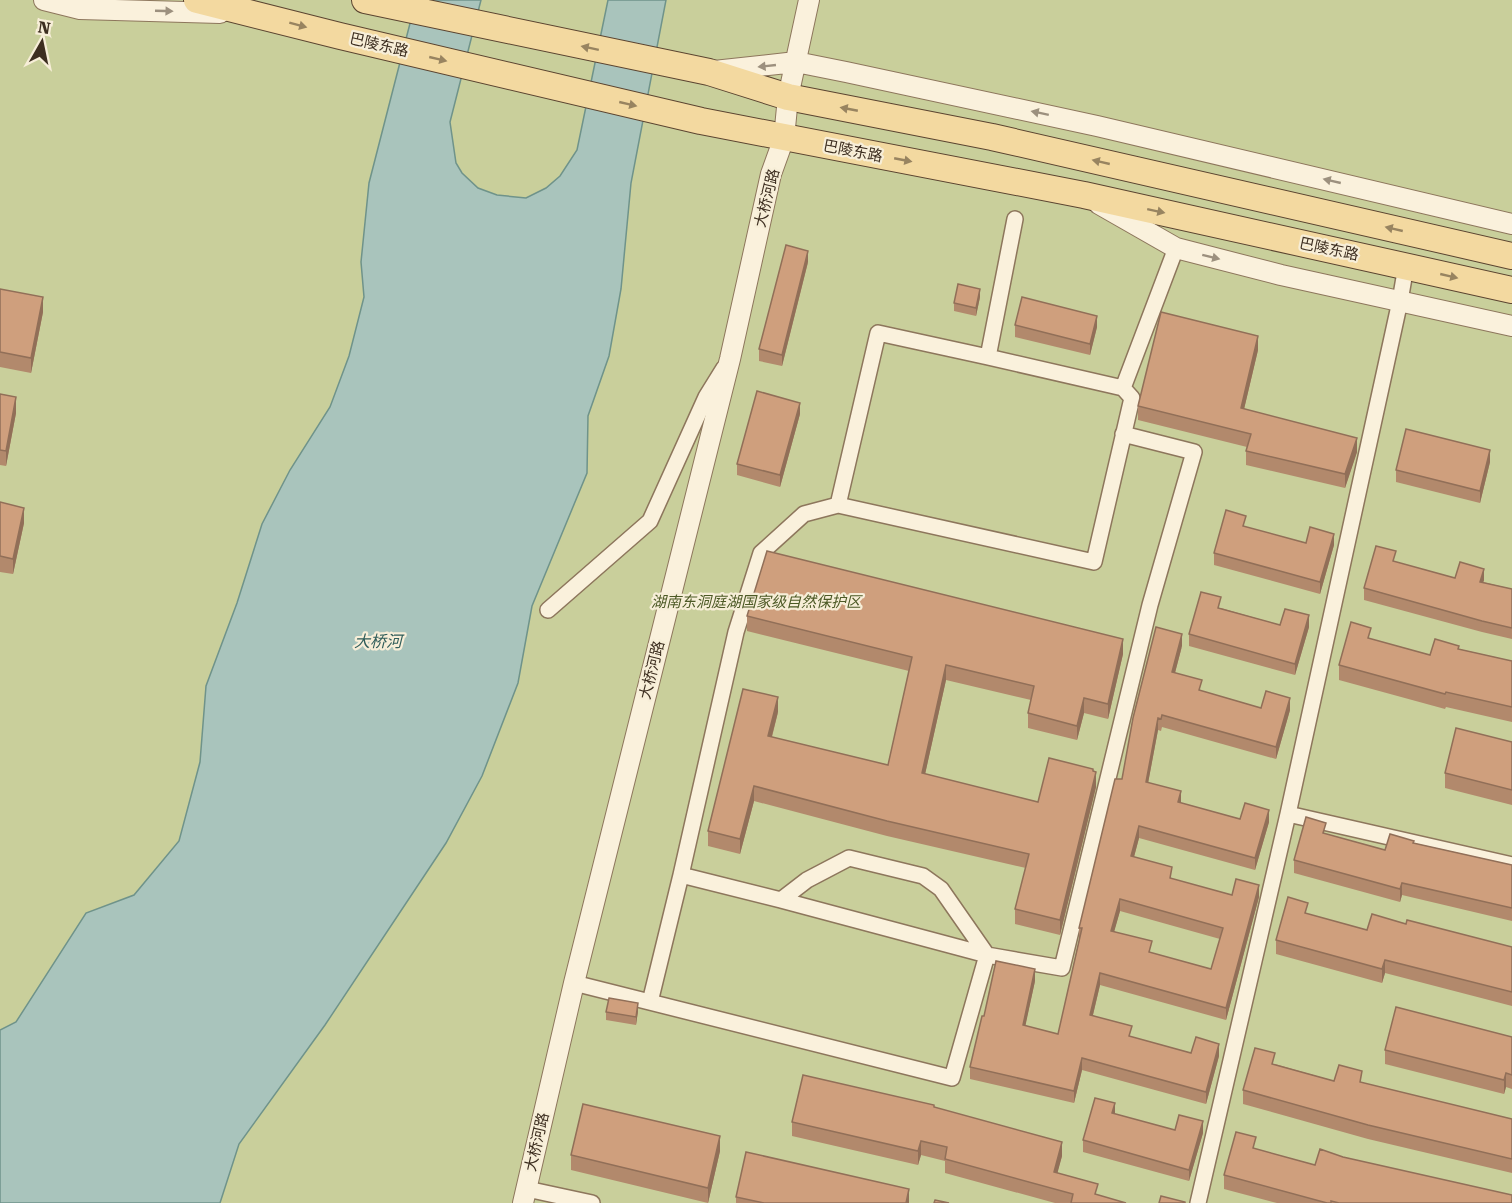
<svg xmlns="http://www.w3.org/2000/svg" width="1512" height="1203" viewBox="0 0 1512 1203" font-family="'Roboto Serif','Noto Sans SC',serif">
	<rect width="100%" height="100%" fill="#f0e4c8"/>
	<path fill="#c9cf9b" d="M0,0h1512v1203h-1512z"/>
	<path fill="#a9c4bc" stroke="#6f938a" stroke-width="1.5" d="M416,0h65l-31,122 6,41 6,10 16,15 19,7 29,3 20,-10 14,-12 17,-26 31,-150h58l-35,183 -10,106 -12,67 -21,60 -1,57 -55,133 -14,77 -36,93 -36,67 -121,182 -86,119 -19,59h-220v-173l16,-8 70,-109 48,-18 45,-54 21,-79 6,-76 31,-83 25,-79 28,-54 40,-63 19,-51 15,-59 -3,-35 8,-79z"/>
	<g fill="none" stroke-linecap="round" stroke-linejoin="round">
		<defs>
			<path id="minor" d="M1015,219l-27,138 -110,-24 -40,172 256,57 38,-164 -9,-10 53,-140
				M988,357l135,31
				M548,610l102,-89 56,-124 18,-29
				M1288,814l224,51
				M681,875l55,-243 25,-79 43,-39 34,-9
				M781,900l206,55 75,13 88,-363 44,-153 -71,-18
				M574,983l378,95 35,-123 -46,-66 -18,-13 -74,-18 -42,22 -26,20 -100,-25 -31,127
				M527,1189l65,14
				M1198,1203l90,-389 112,-513 6,-35"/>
			<path id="tertiary" d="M44,0l36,9 140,4
				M714,71l82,-9 50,10 251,54 415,98
				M1099,204l77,44 105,27 231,51
				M523,1203l51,-220 156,-624 41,-185 13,-36 4,-41 21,-97"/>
			<path id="primary" d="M197,0l143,36 361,85 383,74 428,95
				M365,0l344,72 79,25 204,40 520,119"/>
		</defs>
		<use href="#minor" stroke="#8d765c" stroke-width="18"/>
		<use href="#tertiary" stroke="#8d765c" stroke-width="22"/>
		<use href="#primary" stroke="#5b4430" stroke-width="28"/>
		<use href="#minor" stroke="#faf1dc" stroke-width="15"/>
		<use href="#tertiary" stroke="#faf1dc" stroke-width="20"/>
		<use href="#primary" stroke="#f3d9a0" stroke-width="26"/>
	</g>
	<path fill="#b2896c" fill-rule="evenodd" d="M808,262l-26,104 -23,-5v-12z
		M0,289l43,23 -12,61 -31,-6z
		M980,297l-4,19 -22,-5v-8z
		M1015,325l82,2 -7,28 -75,-18z
		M1258,350l-14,59 113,43 -12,36 -99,-23v-14l1,-4 -109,-27v-14z
		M0,394l16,19 -10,53 -6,-1z
		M800,414l-20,73 -43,-12v-11z
		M1490,462l-10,41 -84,-21v-12z
		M0,502l24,21 -11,51 -13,-2z
		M1246,527l60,16 28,2 -14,49 -106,-29v-12z
		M1396,562l59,16 29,2 -1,2 29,7v50l-30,-7 -118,-32v-12z
		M1221,608l59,17 29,2 -14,48 -106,-29v-12z
		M747,616l376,38 -15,65 -24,-6 -7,27 -49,-12v-15l3,-13 -85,-20 -21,94 113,28 55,-31 3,16 -36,148 -45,-11v-15l11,-41 -139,-32 -133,-35 -14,53 -32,-8v-15l70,-119 -6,25 116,28 21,-94 -162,-40z
		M1371,639l59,16 29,-6 53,12v61l-66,-15 -1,2 -106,-29v-15z
		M1182,646l-7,27 27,18 59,17 29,2 -14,49 -114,-32 -1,4 -3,-1 -10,53 33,20 59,16 29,3 -14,48 -116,-32 -5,19 38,22 60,16 27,2 -33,123 -126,-35 -7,30 39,22 59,16 28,3 -13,48 -124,-34 -8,33 -104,-24v-12l14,-51 51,-35 -10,45 33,8 21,-94v-12zM1120,911l100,28 -9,30 -59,-16 -38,-22z
		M1512,742v63l-67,-17v-15z
		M1326,834l59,16 29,-7 98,22v56l-110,-26 -2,7 -106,-29v-13z
		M1308,914l59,16 39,-6 106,23v59l-127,-33 -3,10 -106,-29v-14z
		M638,1011l-2,14 -30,-5v-8z
		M1512,1037v52l-6,-2 -2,7 -119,-30v-14z
		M1275,1064l59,17 28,2 150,36v54l-144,-34 -125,-35v-14z
		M934,1107l128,49 -5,17 41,22 28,8h-71l-110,-30v-12l-24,-6 -3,10 -126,-29v-14z
		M1115,1114l60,16 28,3 -14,48 -106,-29v-12z
		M1256,1149l59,16 28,-8 169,46h-235l-53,-14v-14z
		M720,1151l-12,52 -137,-33v-15z
		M736,1197l173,6h-173z"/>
	<path fill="#916f58" d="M808,251v11l-26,104v-11z
		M980,289v8l-4,19v-8z
		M43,297v15l-12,61v-15z
		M1097,316v11l-7,28v-11z
		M1258,336v14l-17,72v-14z
		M16,397v16l-10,53v-15z
		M800,403v11l-20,73v-12z
		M1357,438v14l-12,36v-14z
		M1490,450v12l-10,41v-12z
		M24,508v15l-11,51v-15z
		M1334,534v11l-14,49v-12z
		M1484,569v11l-4,13v-11z
		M1309,615v12l-14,48v-11z
		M1182,634v12l-10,38v-12z
		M1123,639v15l-15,65v-15z
		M946,665v15l-24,108v-15z
		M778,697v15l-10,39v-15z
		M1084,698v15l-7,27v-14z
		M1290,698v12l-14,49v-12z
		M1158,718v12l-12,64v-12z
		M1096,772v15l-36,148v-15z
		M754,786v15l-14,53v-15z
		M1181,791v12l-3,-1z
		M1269,810v12l-14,48v-12z
		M1139,826v12l-8,30v-12z
		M1402,883v12l-2,7v-13z
		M1259,885v12l-33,123v-12z
		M1120,899v12l-9,32v-12z
		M1385,960v13l-3,10v-14z
		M1035,969v12l-12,56v-12z
		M1100,973v12l-10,42v-12z
		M638,1003v8l-2,14v-8z
		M1219,1044v12l-13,48v-12z
		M1082,1058v12l-8,33v-12z
		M1506,1073v14l-2,7v-14z
		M1115,1103v12l-3,-2z
		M1203,1121v12l-14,48v-11z
		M720,1136v15l-12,52v-15z
		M921,1141v14l-3,10v-14z
		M1062,1142v14l-8,30v-14z
		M909,1189v14h-3z"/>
	<path fill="#cf9f7d" stroke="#916f58" stroke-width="1.5" fill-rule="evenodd" d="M786,245l22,6 -26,104 -23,-6z
		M958,284l22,5 -4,19 -22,-5z
		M0,289l43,8 -12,61 -31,-6z
		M1022,297l75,19 -7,28 -75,-19z
		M1161,312l97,24 -17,72 116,30 -12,36 -99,-23 5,-17 -113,-28z
		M757,391l43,12 -20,72 -43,-11z
		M0,394l16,3 -10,54 -6,-1z
		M1406,429l84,21 -10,41 -84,-21z
		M0,502l24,6 -11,51 -13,-3z
		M1226,510l20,6 -3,10 63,17 4,-16 24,7 -14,48 -106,-29z
		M1376,546l20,5 -3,10 62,17 5,-16 24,7 -4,13 32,7v39l-30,-7 -118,-33z
		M767,551l356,88 -15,65 -24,-6 -7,28 -49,-13 6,-27 -88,-21 -24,108 116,29 11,-44 44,11v2l3,1 -36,148 -45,-11 14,-55 -142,-33 -133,-35 -14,53 -32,-8 35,-142 35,8 -10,39 120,29 24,-108 -165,-41z
		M1201,592l20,5 -3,11 62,17 5,-16 24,6 -14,49 -106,-30z
		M1351,622l20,6 -3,10 62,17 5,-16 24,7 -1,3 54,12v46l-66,-15 -1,2 -106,-29z
		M1156,627l26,7 -10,38 30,8 -3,10 62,18 5,-17 24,7 -14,49 -114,-32 -1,4 -3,-1 -12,64 35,9 -3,11 62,17 5,-16 24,7 -14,48 -116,-32 -8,30 41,11 -2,11 62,17 4,-16 23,6 -33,123 -126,-35 -10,42 42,11 -3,10 62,17 5,-16 23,7 -13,48 -124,-34 -8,33 -104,-24 12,-51h2l12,-55 39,8 -12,56 35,9 24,-106h-3l36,-149h7l11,-61zM1120,899l103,29 -12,41 -62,-17 3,-11 -41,-10z
		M1456,728l56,14v48l-67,-17z
		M1306,817l20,6 -3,10 62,17 5,-16 24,7 -1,2 99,22v43l-110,-25 -2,6 -106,-29z
		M1288,897l20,6 -3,10 62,17 5,-16 34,10 1,-4 105,27v45l-127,-32 -3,9 -106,-29z
		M609,998l29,5 -2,14 -30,-5z
		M1396,1007l116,30v38l-6,-2 -2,7 -119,-30z
		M1255,1048l20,5 -3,11 62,17 5,-16 23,6 -2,11 152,37v40l-144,-34 -125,-35z
		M803,1075l131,30v2l128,35 -8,30 44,12 -3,10 31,9h-55l2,-9 -128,-35 2,-12 -26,-6 -3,10 -126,-29z
		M1095,1098l20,5 -3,10 63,17 4,-15 24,6 -14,49 -106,-30z
		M583,1104l137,32 -12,52 -137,-33z
		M1236,1132l20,5 -3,11 62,17 5,-16 23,8 169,38v8h-173l-8,-2v2h-4l-103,-28z
		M746,1152l163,37 -3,14h-142l-28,-6z
		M1161,1196l24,6v1h-26z
		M935,1200l14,3h-15z"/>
	<defs><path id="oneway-solid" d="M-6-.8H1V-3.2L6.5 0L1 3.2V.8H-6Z" transform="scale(1.5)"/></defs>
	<g fill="#9c907e">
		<use href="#oneway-solid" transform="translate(164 11) rotate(2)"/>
		<use href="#oneway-solid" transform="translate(767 66) rotate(174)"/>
		<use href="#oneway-solid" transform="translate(1040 113) rotate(-168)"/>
		<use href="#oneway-solid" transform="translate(1332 181) rotate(-167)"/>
		<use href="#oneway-solid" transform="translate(1211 257) rotate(14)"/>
	</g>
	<g fill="#988460">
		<use href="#oneway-solid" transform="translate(298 25) rotate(15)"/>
		<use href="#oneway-solid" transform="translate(590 48) rotate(-168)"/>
		<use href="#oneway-solid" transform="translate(438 59) rotate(13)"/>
		<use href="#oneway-solid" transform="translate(628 104) rotate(13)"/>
		<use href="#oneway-solid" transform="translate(849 109) rotate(-169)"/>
		<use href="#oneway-solid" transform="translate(903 160) rotate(11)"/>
		<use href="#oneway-solid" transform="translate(1101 162) rotate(-167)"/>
		<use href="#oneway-solid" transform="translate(1156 211) rotate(12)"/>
		<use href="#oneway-solid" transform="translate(1394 229) rotate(-167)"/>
		<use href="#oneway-solid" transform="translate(1449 276) rotate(13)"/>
	</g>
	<g text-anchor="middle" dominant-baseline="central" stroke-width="4.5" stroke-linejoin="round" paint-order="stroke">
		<g font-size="15" fill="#3d2e20" stroke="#f7eed8">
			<text transform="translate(379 45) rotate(13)">巴陵东路</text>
			<text transform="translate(853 151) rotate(11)">巴陵东路</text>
			<text transform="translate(767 198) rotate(-76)">大桥河路</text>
			<text transform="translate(1329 249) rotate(12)">巴陵东路</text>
			<text transform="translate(652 670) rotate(-76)">大桥河路</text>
			<text transform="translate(537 1142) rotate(-77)">大桥河路</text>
		</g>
		<g font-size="15" font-style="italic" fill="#4d5a26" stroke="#f7eed8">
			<text x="756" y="602">湖南东洞庭湖国家级自然保护区</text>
		</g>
		<g font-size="16" font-style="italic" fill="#2f5d5a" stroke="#f7eed8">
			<text x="378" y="641">大桥河</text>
		</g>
	</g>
	<g transform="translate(42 42) rotate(9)" stroke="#f7eed8" stroke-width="4.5" paint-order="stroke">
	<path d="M0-4.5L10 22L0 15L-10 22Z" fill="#3d2e20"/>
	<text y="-9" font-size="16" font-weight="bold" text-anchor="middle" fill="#3d2e20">N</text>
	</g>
</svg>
